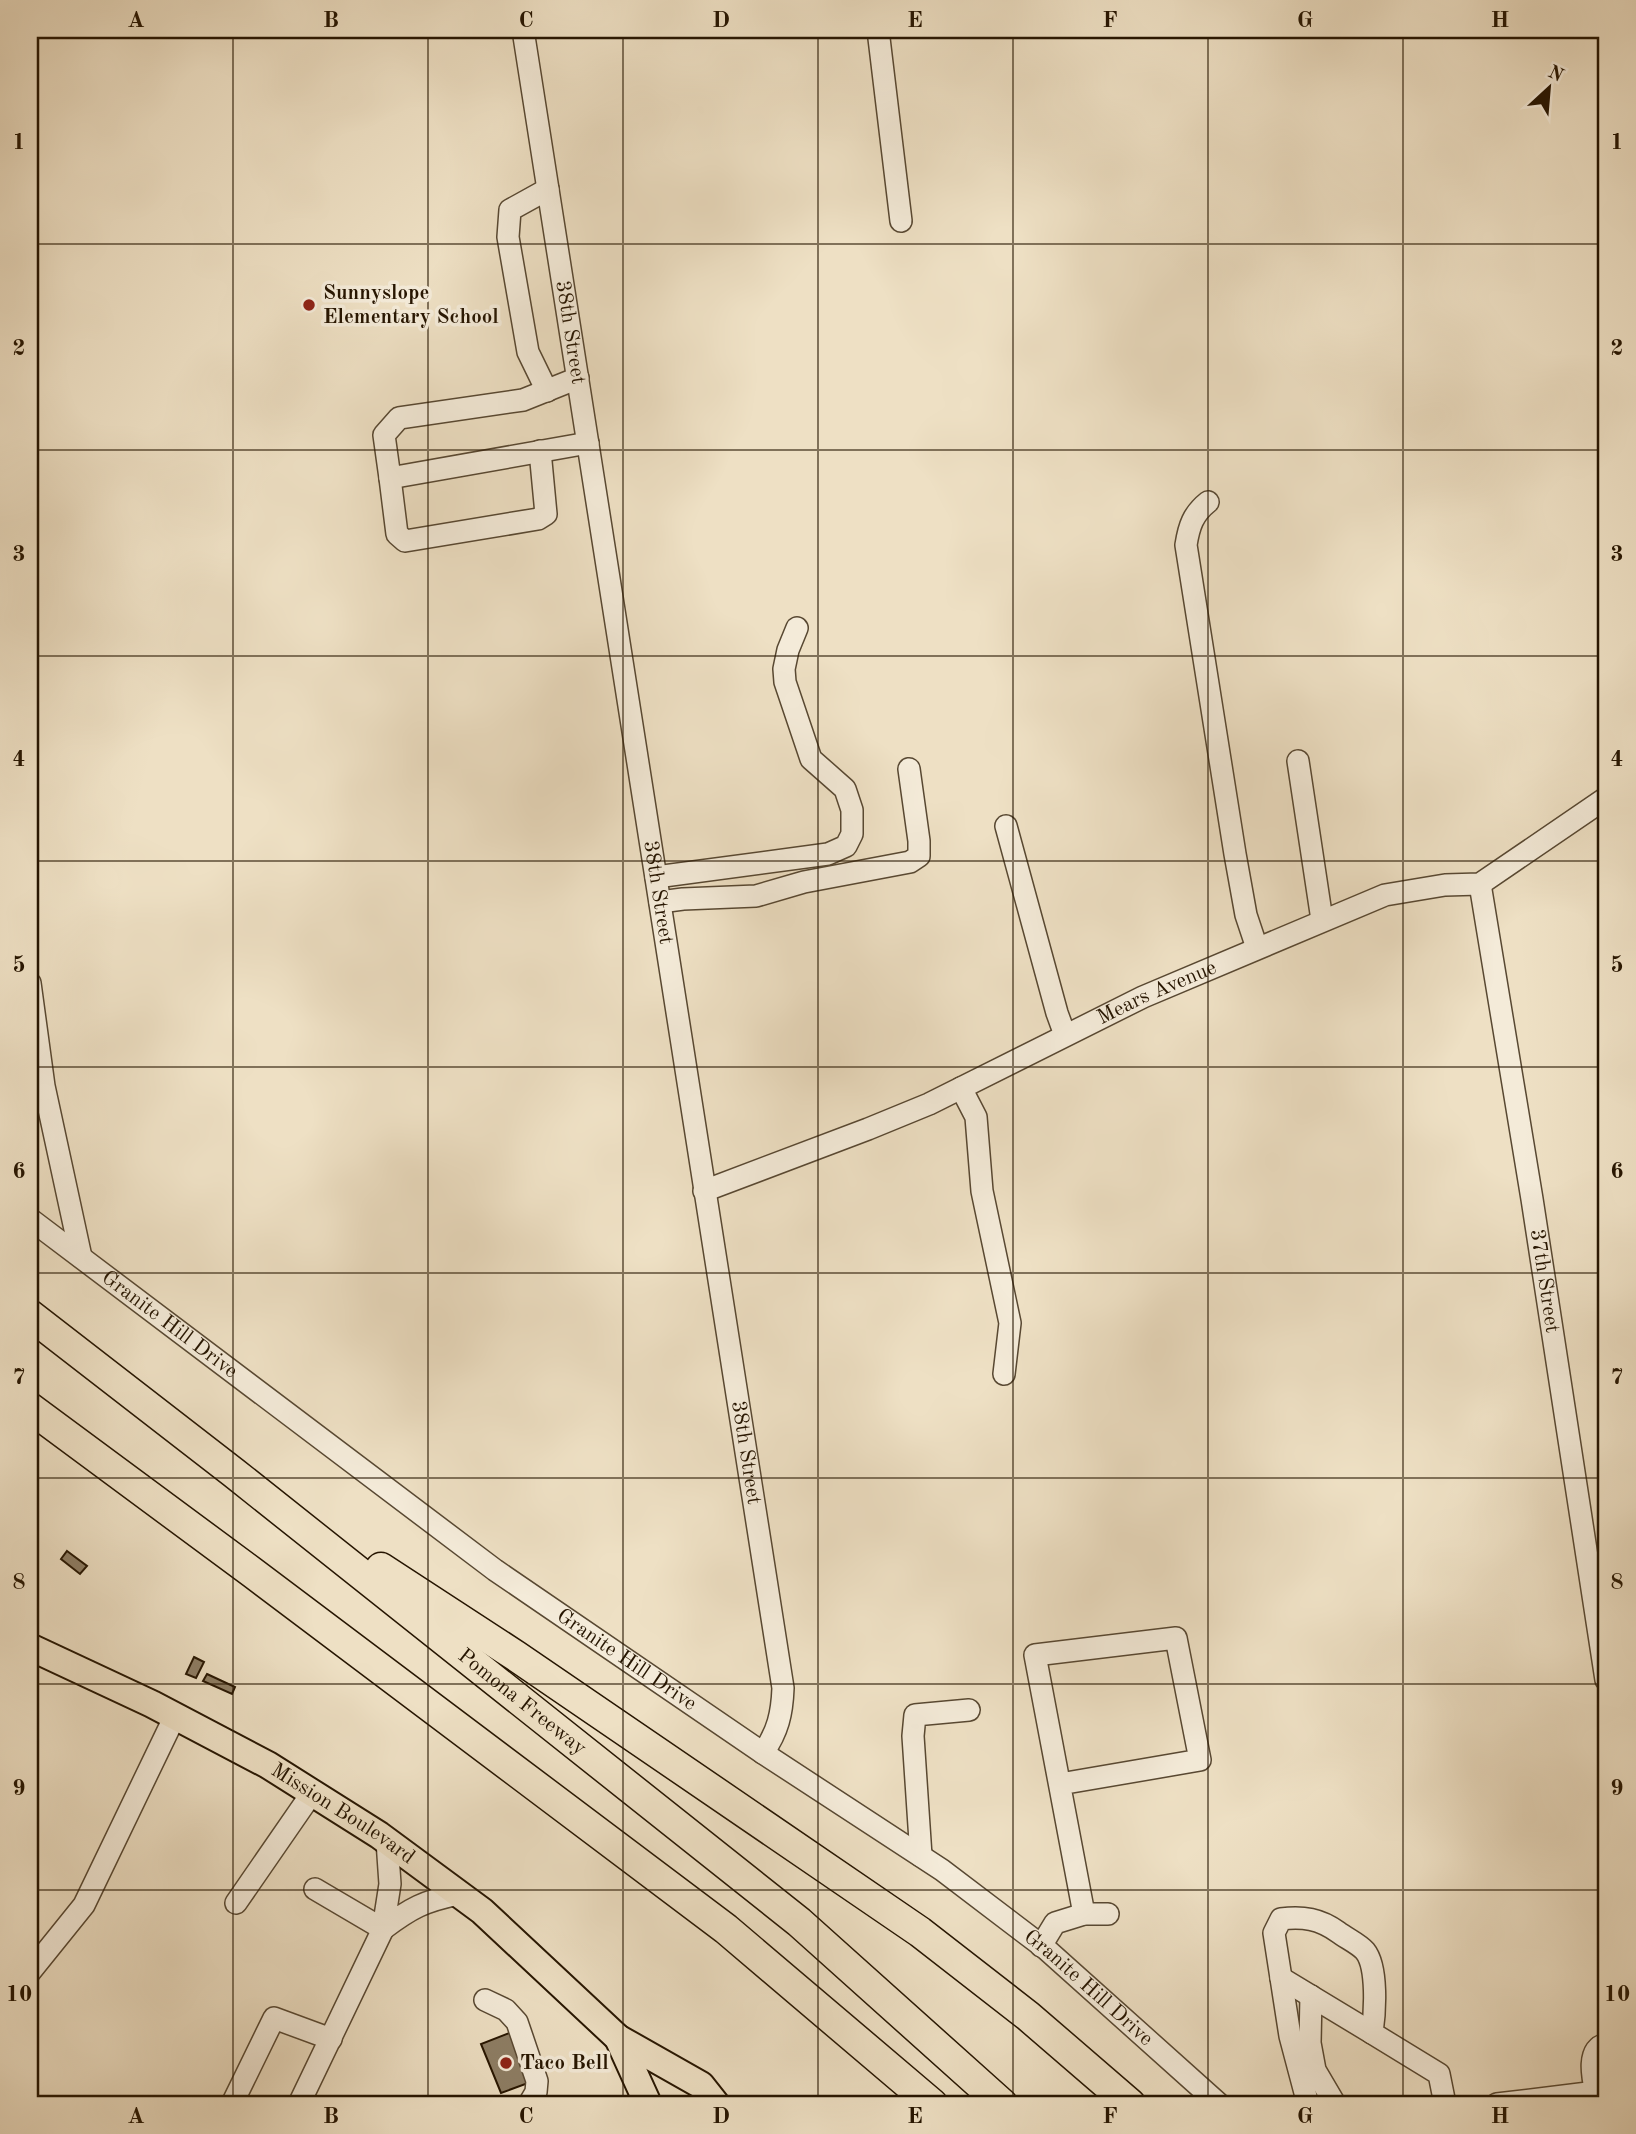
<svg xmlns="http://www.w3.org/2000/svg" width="1636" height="2134" viewBox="0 0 1636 2134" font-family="'Old Standard TT',serif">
	<rect width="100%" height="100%" fill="#eee0c4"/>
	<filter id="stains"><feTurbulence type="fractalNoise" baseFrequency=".00286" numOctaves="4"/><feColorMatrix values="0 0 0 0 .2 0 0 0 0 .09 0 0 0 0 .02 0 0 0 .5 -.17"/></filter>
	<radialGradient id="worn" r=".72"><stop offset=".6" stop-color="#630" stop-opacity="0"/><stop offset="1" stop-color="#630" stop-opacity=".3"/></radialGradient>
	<path fill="#8e7f66" stroke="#261501" stroke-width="2" d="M67,1551l20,15 -7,8 -19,-15z
		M194,1657l10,5 -8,16 -10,-4z
		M207,1674l28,13 -3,7 -29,-13z
		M512,2032l19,50 -30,11 -20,-49z"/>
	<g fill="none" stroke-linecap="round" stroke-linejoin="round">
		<defs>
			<g id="minor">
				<path id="s1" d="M523,30l260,1658c-1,26 -5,43 -20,65"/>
				<path d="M878,30l23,191"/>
				<path d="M578,378l-55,22 -124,18 -15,17 6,43 198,-35"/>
				<path d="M547,391l-19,-39 -20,-115 2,-27 38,-21"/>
				<path d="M390,478l7,56 8,7 133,-22 8,-5 -6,-63"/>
				<path d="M1208,502c-15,12 -19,24 -22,43l49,309 11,61 11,33"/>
				<path d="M1298,761l24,159"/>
				<path d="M1006,826l51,187 8,22"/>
				<path d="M656,877l172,-23 18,-8 6,-12v-24l-7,-21 -34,-30 -26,-77 -1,-13 4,-19 9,-22"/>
				<path id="s2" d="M1480,884l52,315 74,481"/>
				<path d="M660,902l23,-3 73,-3 48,-14 106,-20 9,-6v-15l-10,-72"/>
				<path d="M30,983l14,103 37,171"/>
				<path d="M961,1088l15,29 6,74 28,132 -6,51"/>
				<path id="s3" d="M704,1191l164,-62 61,-25 214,-107 242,-102 60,-10 35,-1 126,-86"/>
				<path id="s4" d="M30,1219l465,351 268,183 179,117 104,79 173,155"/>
				<path d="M1060,1784l140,-24 -24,-122 -141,17 49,259"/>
				<path d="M387,1841l3,43 -7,45c28,-21 41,-28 76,-35"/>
				<path d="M921,1856l-8,-120 2,-21 54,-5"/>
				<path d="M236,1903l76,-110"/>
				<path d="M1041,1946l14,-23 29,-9h24"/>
				<path d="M30,1972l54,-67 91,-189"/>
				<path d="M1281,1978l91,55"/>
				<path d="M1311,1996l-1,47 5,27 20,34"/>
				<path d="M485,2000l21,10 11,12 20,59 -1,11 -7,12"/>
				<path d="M232,2104l42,-86 57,21"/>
				<path d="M299,2104l84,-175 -68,-40"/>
				<path d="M1308,2104l-18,-68 -16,-103 7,-14c22,-3 39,0 57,13 8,6 21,12 27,19 13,16 10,62 7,82l67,41 6,30"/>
				<path d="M1497,2104l99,-12"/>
				<path d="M1598,2104c-3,-18 -15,-54 8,-60"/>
			</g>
			<g id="major">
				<path id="s5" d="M30,1647l122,57 116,61 111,70 103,76 136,127 83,47 15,19"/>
				<path d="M618,2038l30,66"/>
			</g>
			<g id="highway">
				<path id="s6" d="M30,1315l204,158 565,449 203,182"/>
				<path d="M30,1408l223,165 473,356 206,175"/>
				<path d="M381,1568l135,88 404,276 108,84 102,88"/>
			</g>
		</defs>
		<use href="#minor" stroke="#584832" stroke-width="24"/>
		<use href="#major" stroke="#261501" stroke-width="30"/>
		<use href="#highway" stroke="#261501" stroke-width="33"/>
		<use href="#minor" stroke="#f4ebd9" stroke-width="21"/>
		<use href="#major" stroke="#eee0c4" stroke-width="26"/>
		<use href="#highway" stroke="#eee0c4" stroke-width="30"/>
	</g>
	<path fill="none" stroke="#261501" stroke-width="2" stroke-opacity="0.55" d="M233,30v2074M428,30v2074M623,30v2074M818,30v2074M1013,30v2074M1208,30v2074M1403,30v2074M30,244h1576M30,450h1576M30,656h1576M30,861h1576M30,1067h1576M30,1273h1576M30,1478h1576M30,1684h1576M30,1890h1576"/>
	<g fill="#8f2418" stroke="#f4ebd9" stroke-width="2.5">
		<circle cx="309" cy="305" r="7"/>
		<circle cx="506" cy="2063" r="7"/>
	</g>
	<g text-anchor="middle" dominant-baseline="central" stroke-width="7" stroke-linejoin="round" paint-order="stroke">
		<g font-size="21" font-weight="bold" fill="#261501" stroke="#f4ebd9" text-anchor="start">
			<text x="323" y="293">Sunnyslope<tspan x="323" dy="24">Elementary School</tspan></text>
			<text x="520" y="2063">Taco Bell</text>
		</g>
		<g font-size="21" fill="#261501" stroke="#f4ebd9">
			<text stroke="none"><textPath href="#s1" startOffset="306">38th Street</textPath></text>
			<text stroke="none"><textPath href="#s1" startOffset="873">38th Street</textPath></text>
			<text stroke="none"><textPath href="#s3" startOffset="495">Mears Avenue</textPath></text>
			<text stroke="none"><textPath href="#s2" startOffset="402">37th Street</textPath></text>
			<text stroke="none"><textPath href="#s4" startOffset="175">Granite Hill Drive</textPath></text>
			<text stroke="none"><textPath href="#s1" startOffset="1440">38th Street</textPath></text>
			<text stroke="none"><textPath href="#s4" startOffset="742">Granite Hill Drive</textPath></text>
			<text stroke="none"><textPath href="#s6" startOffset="626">Pomona Freeway</textPath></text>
			<text stroke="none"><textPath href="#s5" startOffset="355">Mission Boulevard</textPath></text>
			<text stroke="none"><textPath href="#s4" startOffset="1309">Granite Hill Drive</textPath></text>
		</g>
	</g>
	<rect width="1636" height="2134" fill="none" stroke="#eee0c4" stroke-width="77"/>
	<g transform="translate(1549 88) rotate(26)" stroke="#f4ebd9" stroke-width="5" paint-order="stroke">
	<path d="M0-5L12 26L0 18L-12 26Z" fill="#261501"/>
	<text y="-10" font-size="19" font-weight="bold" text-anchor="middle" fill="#261501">N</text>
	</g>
	<rect x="38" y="38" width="1560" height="2058" fill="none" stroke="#261501" stroke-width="2.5"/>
	<g font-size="23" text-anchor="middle" font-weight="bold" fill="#261501">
		<text x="136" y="27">A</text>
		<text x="331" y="27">B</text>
		<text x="526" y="27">C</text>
		<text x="721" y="27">D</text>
		<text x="915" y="27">E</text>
		<text x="1110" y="27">F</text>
		<text x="1305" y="27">G</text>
		<text x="1500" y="27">H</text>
		<text x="19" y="149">1</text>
		<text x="1617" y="149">1</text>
		<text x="19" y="355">2</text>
		<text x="1617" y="355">2</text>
		<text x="19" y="561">3</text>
		<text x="1617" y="561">3</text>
		<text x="19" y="766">4</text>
		<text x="1617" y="766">4</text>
		<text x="19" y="972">5</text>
		<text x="1617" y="972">5</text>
		<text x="19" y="1178">6</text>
		<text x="1617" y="1178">6</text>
		<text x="19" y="1384">7</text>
		<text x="1617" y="1384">7</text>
		<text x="19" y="1589">8</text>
		<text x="1617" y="1589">8</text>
		<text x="19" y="1795">9</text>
		<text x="1617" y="1795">9</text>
		<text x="19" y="2001">10</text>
		<text x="1617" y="2001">10</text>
		<text x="136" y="2123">A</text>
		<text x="331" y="2123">B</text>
		<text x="526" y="2123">C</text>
		<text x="721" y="2123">D</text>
		<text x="915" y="2123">E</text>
		<text x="1110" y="2123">F</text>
		<text x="1305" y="2123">G</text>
		<text x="1500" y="2123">H</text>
	</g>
	<rect width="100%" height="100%" filter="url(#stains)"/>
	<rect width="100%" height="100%" fill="url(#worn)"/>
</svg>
